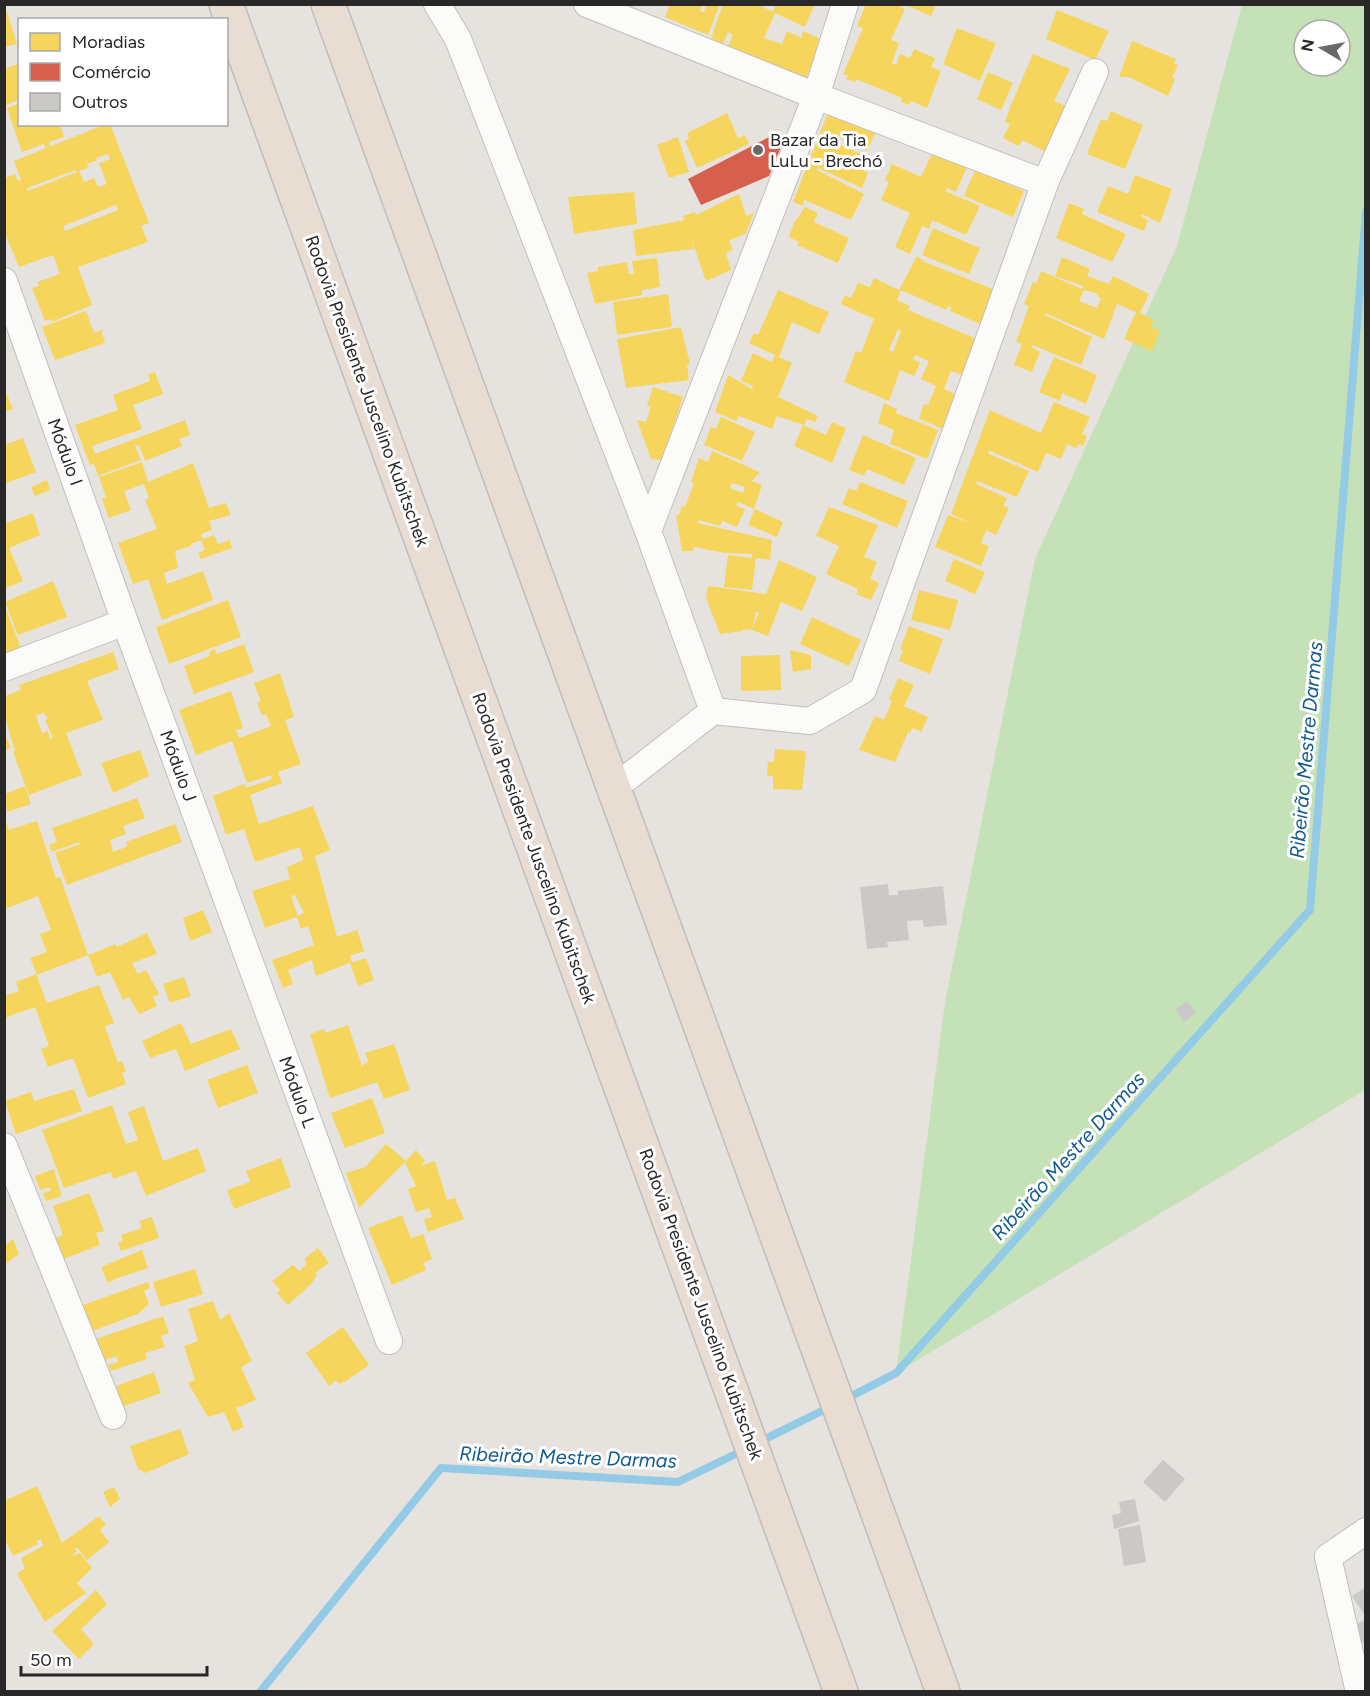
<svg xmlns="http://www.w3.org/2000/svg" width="1370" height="1696" viewBox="0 0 1370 1696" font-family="Figtree,sans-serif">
	<rect width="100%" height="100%" fill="#e6e3de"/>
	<path fill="#c5e1b7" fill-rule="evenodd" d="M1242,5h123v1085l-469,283 49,-371 90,-443 142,-313zM1304,30h36v36h-36z"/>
	<path fill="#f6d55c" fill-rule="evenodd" d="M670,4h32l-2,7 4,1 3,-8h13l-12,31 -43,-18z
		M723,4h34l16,8 3,-8h39l-10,23 -30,-14 -11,25 18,6 5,-13 14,7 2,-7 19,9 -16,38 -78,-32 5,-11 -5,-3 -5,12 -12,-6z
		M866,4h29l10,5 -14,31 8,3 -7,20 4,2 4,-11 10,4 4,-9 21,9 -4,9 10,4 -14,37 -16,-7 -2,4 -8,-3 1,-4 -14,-6 -32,-13 -1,3 -9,-3 2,-4 -5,-1 20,-46 -6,-2z
		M903,4h33l-5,12z
		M1057,10l52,21 -14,29 -49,-21z
		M7,12l10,32 -13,3v-34z
		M957,28l39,15 -16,38 -37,-17z
		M1132,41l44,18 -2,4 4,2 -6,13 3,1 -7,17 -39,-19h-10z
		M1033,54l37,15 -16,32 12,5 -18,47 -26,-13 -3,6 -16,-8 7,-14 -5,-2 5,-15z
		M20,63v36l-16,7v-37z
		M988,72l25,11 -12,27 -24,-11z
		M20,103v21h40l4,13 -15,5 1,4 -5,2 -1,-4 -22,8 -15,-44z
		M831,105l49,17 -13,29 -27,-13 -1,3 -9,-3 -1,2 41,18 -6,13 4,2 -6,15 -44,-20 -1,2 47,24 -13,26 -47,-20 -1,6 -10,-4z
		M1111,111l32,14 -18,44 -38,-15 14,-35 6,2z
		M727,113l11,25 7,-3 4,9 -52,24 -12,-27 4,-3 -2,-5z
		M106,124h4l39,99 -8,3 7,16 -70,25 14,38 -40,17v-3l-7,2 -13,-33 7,-2 -2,-4 23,-8 -7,-19 -34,12 -15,-36v-53l11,-4 3,7 3,-1 -7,-19zM108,154l2,5 -11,4 8,21 -9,3 -4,-9 -10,4 -5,-11 9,-3 -1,-4 10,-4 -1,-2zM76,170l1,2 -49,19 -1,-3zM116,205l2,5 -53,21 -2,-5z
		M678,137l11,35 -20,6 -12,-33z
		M937,143l34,15 -15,34 -9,-4 -2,3 35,15 -14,29 -34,-15 -3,9 -7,-3 -12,28 -15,-7 15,-34 -29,-13 8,-18 -4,-2 7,-16 29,13z
		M975,170l49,21 -11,26 -49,-21z
		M1135,175l37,14 -12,34 -18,-9 -1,2 7,4 -4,11 -47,-19 11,-26 20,8z
		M634,192l3,32 -63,10 -6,-37z
		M739,194l7,22 8,-3 -8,20 -17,8 4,9 -7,3 5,17 -25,11 -15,-43 3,11 -58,7 -3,-26 51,-10 -1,-4 12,-4 1,3z
		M1069,203l15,6 -2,5 44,20 -14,28 -56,-24z
		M805,207l13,6 -4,9 35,16 -11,25 -41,-18 2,-3 -10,-5 5,-14z
		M933,228l47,20 -11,26 -47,-19z
		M917,256l8,6 73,29 -13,35 -35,-15 2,-3 -4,-2 -2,4 -45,-20 -4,10 13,6 -2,4 71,30 -14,36 -14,-5 -7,18 11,5 -13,35 -17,-8 -1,3 14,6 -11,29 -37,-15 4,-14 -16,-7 6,-20 13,6 -1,4 27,11 2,-3 -6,-2 5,-15 4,1 8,-19 -15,-7 8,-18 -14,-6 -2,4 7,4 -6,13 -14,-6 -11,31 -45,-19 12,-31 5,2 13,-34 -33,-15 4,-9 6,3 7,-15 12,4 4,-9 7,3v5l1,-4 17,8zM898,329l3,2 -8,21 -4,-2z
		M1062,257l28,12 -3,7 22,8 4,-8 36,18 -9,19 14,7 -3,7 9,4 -8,20 -28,-12 12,-27 -19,-8 -13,35 -59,-26v2l47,22 -11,28 -49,-20 -1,2 9,5 -8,20 -18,-7 8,-21 -6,-2 13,-36 -5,-2 9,-22 3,2 5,-13 41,18 1,-3 -28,-10zM1084,290l14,4 -1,2 4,2 -4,10 -18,-7z
		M657,258l3,29 -18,3v5l-47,9 -8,-31 11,-2v-4l29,-5 2,12h5l-2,-13z
		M778,290l51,22 -10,22 -27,-12 -13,35 13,6 -14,34 40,19 -3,6 -9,-3 -2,6 -27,-9 -5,13 -33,-13 -3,5 -21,-9 13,-37 24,14 1,-3 -12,-5 12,-28 19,9 3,-7 -26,-12 5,-10 4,2z
		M668,294l4,33 -55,8 -4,-33z
		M86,311l8,22 7,-3 4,13 -50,17 -13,-33z
		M681,327l9,37 -3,1 2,15 -63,8 -9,-49z
		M1054,357l43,18 -11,29 -24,-11 -2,8 -21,-9z
		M155,372l8,22 -30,11 9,24 -50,17 3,8 90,-34 5,15 -11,4 3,7 -37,15 -6,-16 -4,1 6,14 -43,16 -4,-12 -4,1 -15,-40 43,-15 -5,-15 37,-14 -2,-7z
		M653,387l30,10 -21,63 -11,-1 -14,-39 9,2 5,-15 -4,-1z
		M4,388l9,21 -9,3z
		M1054,402l36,15 -8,17 5,2 -4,10 -5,-2 -2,4 -9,-4 -6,15 -15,-6 -8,19 -50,-22 1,4 40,17 -12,26 -40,-16 -1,3 31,14 -4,8 6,2 -13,27 -10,-5 -5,13 8,3 -8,20 -46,-19 13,-32 25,9 -22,-10 39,-104 51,23z
		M721,417l34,15 -13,29 -38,-16 7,-18 5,2z
		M832,422l14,6 -14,35 -38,-17 9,-21 23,10z
		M863,435l53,23 -12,27 -37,-16 -3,7 -15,-6z
		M23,438l13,34 -32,12v-39z
		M712,451l48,21 -8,9 10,4 -8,24 -16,-7 -2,4 9,3 -8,18 -15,-6 -2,5 -21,-6 -1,3 74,17 -2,20 -14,-2 -4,32 -28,-3 4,-32 24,3v-4l-27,-1 -31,-6 -1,4h-11l-6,-36h3l3,-9 3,1 9,-24 -3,-1 8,-24 9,4zM732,483l13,4 -2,6 -13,-5z
		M142,462l6,20 45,-19 16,45 17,-5 5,12 -22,6 3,9 -11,4 2,5 11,-4 4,9 12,-4 2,8 -31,11 -3,-6 7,-3 -4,-10 -10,4v2l-16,5 3,17 -14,5 3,11 36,-13 10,29 -51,20 -14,-41 -15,5 -15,-41 39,-14 -12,-29 4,-2 -5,-14 -20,7 7,19 -22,8 -7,-19 4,-2 -7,-20z
		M47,480l3,10 -15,6 -4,-9z
		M860,482l48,19 -11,27 -55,-24 7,-16 7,3z
		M829,507l49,18 -14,32 13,5 -7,17 9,4 -8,17 -15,-6 2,-5 -32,-15 13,-28 -23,-10z
		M755,509l28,13 -6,15 -29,-12z
		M33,513l7,22 -31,13 14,33 -19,8v-65z
		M954,559l31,13 -10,22 -30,-13z
		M779,560l38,17 -15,34 -21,-9 -13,34 -16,-6 7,-18h-3l-4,18 -9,-1v2l-23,3 -14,-36 2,-12 58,8z
		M53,581l14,36 -49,18 -13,-33z
		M919,590l39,10 -8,30 -39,-10z
		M228,600l13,37 -72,27 -13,-37z
		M4,604l20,52 -20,8z
		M812,617l49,23 -12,26 -49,-22z
		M909,626l34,13 -13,35 -31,-13 4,-11 -3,-1z
		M244,644l10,28 -60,22 -10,-28 26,-10 -1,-4 6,-3 2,5z
		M790,650l21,5v14l-18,3z
		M113,652l6,17 -32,12 16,39 -37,13 16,42 -53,20 -16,-43 2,-1 -10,-34v-21l16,-6 -2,-5zM42,710l6,9 -3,1 8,18 -3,1 -2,-8 -6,2 -6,-17 7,-3z
		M780,655l1,35 -40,1v-35z
		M280,673l14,44 -9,3 16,44 -23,8 4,11 -32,12 9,29 54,-18 17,44 -15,6 22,81 20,-7 7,21 -14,5 2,6 -36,14 -4,-16 -24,10 5,14 -10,4 -11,-28 42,-15 -6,-19 -7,3 -4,-12 -32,11 -13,-37 38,-12 -3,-12 16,-7 -3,-13 -45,15 -11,-33 -18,6 -13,-39 31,-12 2,4 26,-9 -1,-4 -24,8 -15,-42 -36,14 -17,-45 52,-19 12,37 -7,2 3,8 32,-12 -5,-12 -4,2 -5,-13 4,-2 -7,-18zM295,895l9,18 -6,3 -7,-20z
		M898,678l16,7 -10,21 24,11 -7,15 -9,-4 -2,5 -2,-1 -13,30 -36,-12 16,-34 9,4 8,-19 -3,-1z
		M4,732l7,16 -7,3z
		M775,749l31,2 -4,39 -29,-1v-13h-6v-3l1,-11h6z
		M140,750l9,26 -36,17 -12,-30z
		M25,786l6,18 -24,8 -3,-18z
		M137,798l8,20 -22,8 3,8 -16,6 3,12 15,-6 -2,-4 49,-18 7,18 -115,43 -12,-32 25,-9 -1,-2 -27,10 -3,-7 8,-3 -5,-14z
		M5,819l4,11 28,-9 19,57 4,-1 28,78 28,-11 1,3 30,-14 10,21 -25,9 6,11 8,-4 13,24 -6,3 4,9 -18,8 -10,-17 -6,3 -13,-28 -13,5 -9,-22 -51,20 -7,-17 17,-6 -7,-18 11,-4 -13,-34 -33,13z
		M203,910l9,22 -22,9 -7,-23z
		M366,958l8,22 -16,6 -8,-23z
		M36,974l11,29 52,-18 15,38 -9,3 13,37 4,-2 4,11 -4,1 4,11 -38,14 -15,-40 -25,9 -7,-18 8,-3 -14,-39 -31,11v-22l15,-5 -3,-9z
		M184,977l7,19 -21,7 -7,-19z
		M181,1023l10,21 40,-15 9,20 -55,22 -9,-22 -26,9 -8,-17z
		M348,1025l14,41 6,-5 -3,-8 29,-9 16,46 -26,9 -7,-17 -47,16 -20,-64 14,-5 1,4z
		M247,1065l11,28 -40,15 -11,-28z
		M74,1089l8,22 -66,23 -11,-33 26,-9 3,9z
		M372,1098l13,35 -40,15 -14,-35z
		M112,1105l14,39 12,-4 -10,-28 16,-6 19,55 35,-13 8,23 -60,25 -10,-25 -23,8 -2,-7 -47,16 -22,-58z
		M386,1144l20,17 -47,47 -13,-35 19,-6z
		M416,1150l9,11 -5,5 15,-5 12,39 8,-2 9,21 -36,13 -4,-13 8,-2 -3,-9 -13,4 -8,-23 8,-3 -11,-24z
		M281,1158l10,29 -57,22 -7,-19 23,-8 -4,-11z
		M54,1169l8,27 -16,5 -3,-8 8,-2 -2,-4 -9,3 -5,-14z
		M89,1193l15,38 -8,2 4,12 -39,15 -8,-21 10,-4 -10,-29z
		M402,1215l9,23 12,-4 9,25 -9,4 3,7 -34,15 -24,-57z
		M152,1217l7,21 -38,13 -3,-8 5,-2 -2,-6 21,-7 -3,-7z
		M13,1239l6,15 -15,11v-19z
		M318,1248l11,15 -14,10 2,2 -6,9 -23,21 -11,-12 3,-3 -8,-9 21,-16 7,6 7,-8 -3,-4z
		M142,1250l6,18 -33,11 -7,4 -7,-16z
		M195,1269l8,25 -42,13 -8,-25z
		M148,1282l2,6 -6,3 5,13 -11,10 -51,19 -10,-26z
		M213,1301l7,19 9,-7 23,48 -11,6 15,33 -20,8 8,19 -11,5 -9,-20 -16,5 -20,-34 7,-3 -11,-34 14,-5 -10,-32z
		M163,1316l6,17 -8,3 4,11 -20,6 2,6 -36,12 -3,-6 10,-3 -2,-6 -19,7 -7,-22z
		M343,1327l26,38 -23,16 -7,3 -3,-4 -7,6 -23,-33z
		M154,1372l7,21 -45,16 -7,-20z
		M180,1429l9,25 -43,19 -8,-4 -8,-23z
		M37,1486l25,57 37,-27 7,9 -6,5 9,12 -22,18 -10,-13 -2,2 2,3 -7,5 10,-4 12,15 -15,15 9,10 -41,29 -28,-48 8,-6 -4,-10 22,-12 -2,-7 -5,2 2,3 -25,12 -9,-18v-37z
		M114,1487l6,12 -10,8 -7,-15z
		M96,1590l11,14 -26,25 13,15 -15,15 -27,-28z"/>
	<path fill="#d6604d" d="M779,132l4,10 -14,34 -68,29 -13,-26z"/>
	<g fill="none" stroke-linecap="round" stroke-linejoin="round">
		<path stroke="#93cae6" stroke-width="8" d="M846,1399l50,-26 414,-463 56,-698
			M757,1443l73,-36
			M260,1692l181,-224 237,14 66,-32"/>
	</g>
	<path fill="#cbc9c5" d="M888,884l1,11h9v-4l45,-5 4,39 -23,2 -1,-7 -16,1 2,19 -22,2 1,5 -21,2 -7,-62z
		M1187,1001l9,12 -12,9 -9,-13z
		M1163,1460l22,19 -20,23 -22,-20z
		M1135,1499l4,22 -25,8 -2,-14 9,-2 -2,-11z
		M1140,1525l6,37 -22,4 -6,-37z
		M1366,1587v30l-14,-21z
		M1366,1619v28l-14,-20z"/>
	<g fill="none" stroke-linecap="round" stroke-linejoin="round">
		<defs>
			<path id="minor" d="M437,4l21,35 190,492 65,180 97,10 53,-31 182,-507 -229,-87 29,-92
				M587,4l229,92 -168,435
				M1045,183l50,-111
				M4,281l121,341 264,719
				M4,668l121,-46
				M614,788l99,-77
				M4,1146l109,270
				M1359,1692l-31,-135 38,-26"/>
			<path id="highway" d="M226,4l615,1688
				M328,4l615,1688"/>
		</defs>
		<use href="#minor" stroke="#c0bfbf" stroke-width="28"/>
		<use href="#highway" stroke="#bfbdbc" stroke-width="36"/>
		<use href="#minor" stroke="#fbfbfa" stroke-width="26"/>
		<use href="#highway" stroke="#e7ddd2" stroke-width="33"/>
	</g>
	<circle fill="#6a6968" stroke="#fff" stroke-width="2" cx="758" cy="150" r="6"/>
	<g text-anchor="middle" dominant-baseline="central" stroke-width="6" stroke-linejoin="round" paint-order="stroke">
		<g font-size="18" fill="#282828" stroke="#fff" text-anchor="start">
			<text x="770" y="140">Bazar da Tia<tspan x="770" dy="21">LuLu - Brechó</tspan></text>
		</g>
		<g font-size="18" fill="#282828" stroke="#fff">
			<text transform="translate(367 391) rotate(70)">Rodovia Presidente Juscelino Kubitschek</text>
			<text transform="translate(65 452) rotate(70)">Módulo I</text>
			<text transform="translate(178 766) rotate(70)">Módulo J</text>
			<text transform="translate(534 848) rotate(70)">Rodovia Presidente Juscelino Kubitschek</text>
			<text transform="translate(297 1092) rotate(70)">Módulo L</text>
			<text transform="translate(701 1304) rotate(70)">Rodovia Presidente Juscelino Kubitschek</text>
		</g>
		<g font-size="20" font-style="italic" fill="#115b92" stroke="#fff">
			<text transform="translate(1306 750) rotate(-85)">Ribeirão Mestre Darmas</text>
			<text transform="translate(1068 1156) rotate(-48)">Ribeirão Mestre Darmas</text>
			<text transform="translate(568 1457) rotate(2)">Ribeirão Mestre Darmas</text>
		</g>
	</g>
	<rect width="1370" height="1696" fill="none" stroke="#282828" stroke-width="12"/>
	<rect x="18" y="18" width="210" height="108" fill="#ffffff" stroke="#a9a9a9" stroke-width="1.5"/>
	<rect x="30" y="33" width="30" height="18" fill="#f6d55c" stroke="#a9a9a9" stroke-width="1.5"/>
	<text x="72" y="48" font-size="18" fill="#282828">Moradias</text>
	<rect x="30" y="63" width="30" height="18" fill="#d6604d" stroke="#a9a9a9" stroke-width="1.5"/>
	<text x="72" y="78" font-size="18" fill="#282828">Comércio</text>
	<rect x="30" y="93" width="30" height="18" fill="#cbc9c5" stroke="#a9a9a9" stroke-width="1.5"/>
	<text x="72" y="108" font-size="18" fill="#282828">Outros</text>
	<g transform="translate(1322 48) rotate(280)"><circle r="28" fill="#ffffff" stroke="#a9a9a9" stroke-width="1.5"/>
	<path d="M0-4.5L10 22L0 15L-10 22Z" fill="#6a6968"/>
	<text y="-9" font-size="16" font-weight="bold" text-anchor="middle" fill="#282828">N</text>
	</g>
	<path d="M21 1666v9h186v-9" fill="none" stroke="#282828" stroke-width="3"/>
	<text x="30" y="1666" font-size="18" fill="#282828" stroke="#ffffff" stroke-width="4.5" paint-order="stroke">50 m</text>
</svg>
